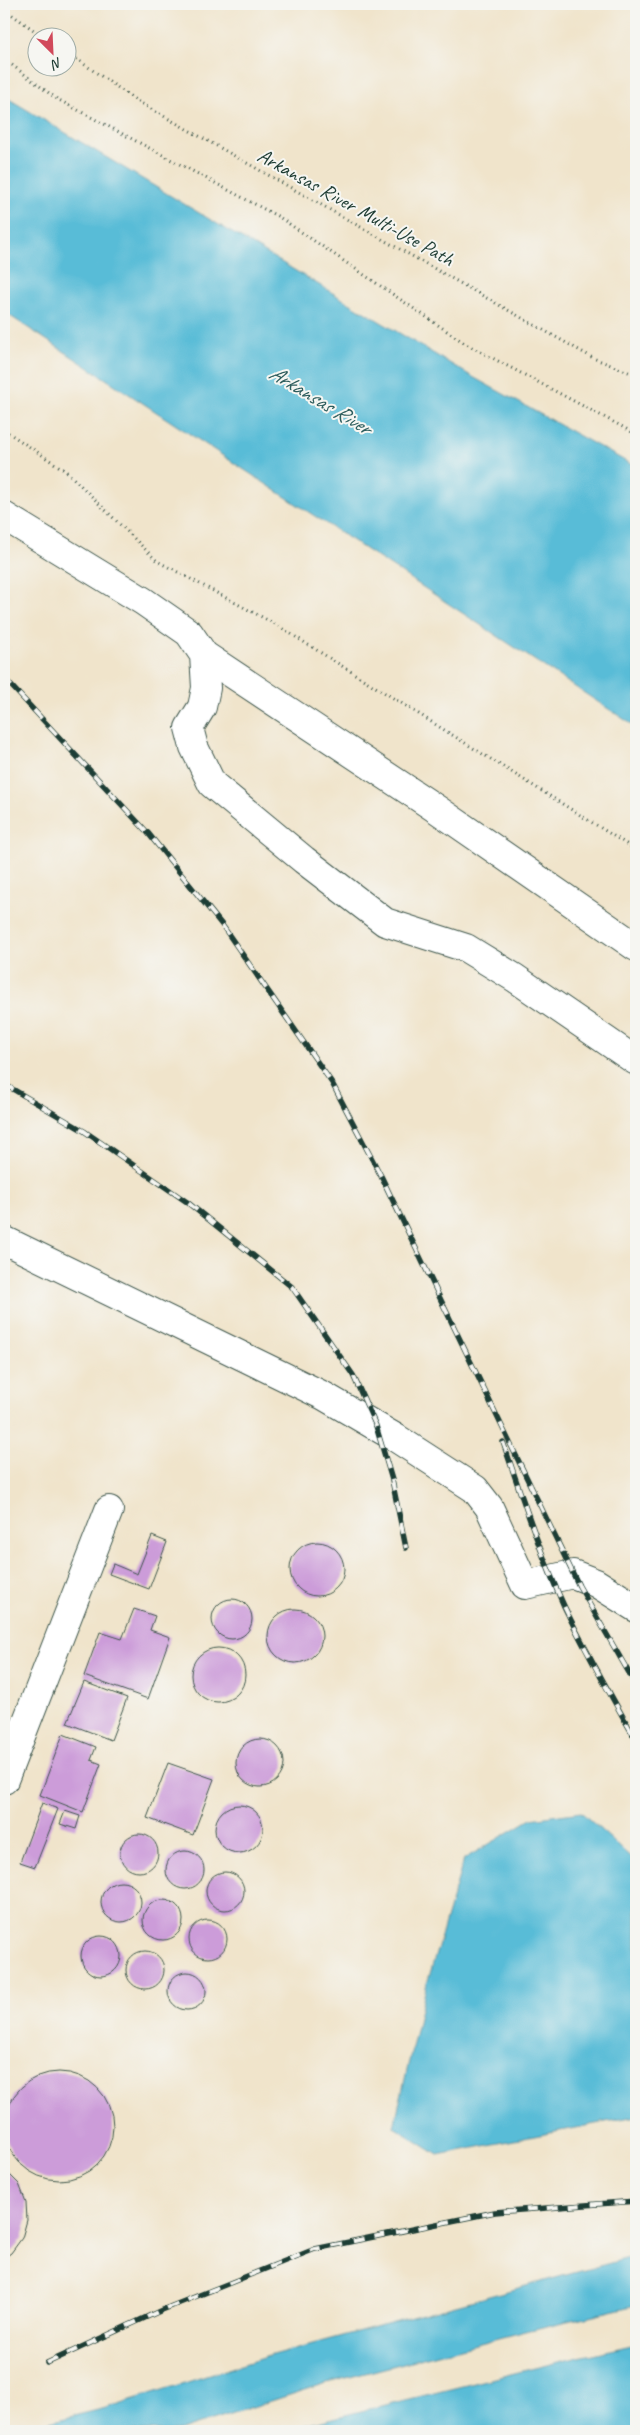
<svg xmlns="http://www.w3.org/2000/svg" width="640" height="2435" viewBox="0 0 640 2435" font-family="Caveat,sans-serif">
	<rect width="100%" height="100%" fill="#f6f6f2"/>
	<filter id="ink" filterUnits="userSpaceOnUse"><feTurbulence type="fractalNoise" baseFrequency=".02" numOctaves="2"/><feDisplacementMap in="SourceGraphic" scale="10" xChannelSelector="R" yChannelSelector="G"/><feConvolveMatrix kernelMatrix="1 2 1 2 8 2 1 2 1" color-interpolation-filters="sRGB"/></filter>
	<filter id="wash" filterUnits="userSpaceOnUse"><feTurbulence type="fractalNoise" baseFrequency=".0096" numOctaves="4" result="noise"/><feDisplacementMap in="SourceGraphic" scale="20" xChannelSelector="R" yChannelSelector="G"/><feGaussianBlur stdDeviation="1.12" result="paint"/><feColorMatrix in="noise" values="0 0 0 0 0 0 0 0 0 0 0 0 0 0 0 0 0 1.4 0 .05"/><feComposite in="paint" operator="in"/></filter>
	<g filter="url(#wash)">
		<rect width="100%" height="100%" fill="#f0e4cb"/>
		<path fill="#58bcd7" stroke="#3c7c86" d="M4,96l467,280 165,91v260l-632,-415z
			M581,1812l55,50v254l-198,39 -44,-28 32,-140 38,-128 67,-40z
			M636,2256v49l-106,25 -203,53 -149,48h-165l93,-23 166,-53z
			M636,2344v87h-355l294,-73z"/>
		<g id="blocks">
			<path fill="#cc9cd9" d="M152,1536l15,6 -18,47 -40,-15 4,-10 24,10z
				M290 1569a27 27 0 1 1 54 0a27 27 0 1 1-54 0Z
				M212 1619a20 20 0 1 1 40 0a20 20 0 1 1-40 0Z
				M134,1609l21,7 -5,14 20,7 -22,62 -64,-23 16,-44 22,7z
				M268 1636a27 27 0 1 1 54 0a27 27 0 1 1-54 0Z
				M191 1675a27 27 0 1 1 54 0a27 27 0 1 1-54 0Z
				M84,1682l43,16 -16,42 -44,-17z
				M63,1734l33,13 -5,13 10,4 -18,48 -43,-17z
				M236 1763a24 24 0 1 1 48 0a24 24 0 1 1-48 0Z
				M168,1763l46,16 -21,56 -46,-17z
				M42,1803l16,6 -23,58 -15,-5z
				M215 1829a24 24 0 1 1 48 0a24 24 0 1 1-48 0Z
				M65,1811l15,5 -4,13 -16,-5z
				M120 1853a19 19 0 1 1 38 0a19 19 0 1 1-38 0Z
				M166 1870a19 19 0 1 1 38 0a19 19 0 1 1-38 0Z
				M206 1891a19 19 0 1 1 38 0a19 19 0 1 1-38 0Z
				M101 1902a20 20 0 1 1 40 0a20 20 0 1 1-40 0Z
				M143 1920a20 20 0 1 1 40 0a20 20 0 1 1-40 0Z
				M189 1939a19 19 0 1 1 38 0a19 19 0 1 1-38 0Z
				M81 1956a20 20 0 1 1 40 0a20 20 0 1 1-40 0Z
				M126 1970a19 19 0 1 1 38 0a19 19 0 1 1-38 0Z
				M168 1991a19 19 0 1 1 38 0a19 19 0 1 1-38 0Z
				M5 2126a54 54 0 1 1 108 0a54 54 0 1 1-108 0Z
				M4,2169l15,15 7,18 1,18 -5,18 -11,15 -7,5z"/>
		</g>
	</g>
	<g filter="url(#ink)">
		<use href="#blocks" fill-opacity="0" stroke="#3e564b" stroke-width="1"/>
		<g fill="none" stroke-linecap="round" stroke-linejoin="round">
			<defs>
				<path id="minor" d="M4,516l139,85 46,32 15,22 2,33 -4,19 -13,21 5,19 18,37 92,76 81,62 81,26 49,30 121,83
					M204,655l234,155 198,137
					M4,1240l320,156 72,42 79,51 14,18 36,78 48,-11 23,9 40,25
					M4,1780l105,-270"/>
			</defs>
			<use href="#minor" stroke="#3e564b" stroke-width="30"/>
			<path stroke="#3e564b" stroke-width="3" stroke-dasharray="1 4" stroke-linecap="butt" d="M4,9l41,29
				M68,53l69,48 456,257 43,17
				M4,59l53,40 222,118 187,127 170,90
				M4,430l62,41 91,90 118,63 361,226"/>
			<use href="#minor" stroke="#fff" stroke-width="28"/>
			<defs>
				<path id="rail" d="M4,678l144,155 74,92 110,158 49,93 198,410 57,99
					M4,1084l80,47 103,71 105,85 61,88 23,51 16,54 14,68
					M503,1442c19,55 37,111 61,164 22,46 47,90 72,134
					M47,2363l115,-53 153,-61 180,-37 141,-11"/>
			</defs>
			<use href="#rail" stroke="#1f3d34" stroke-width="5.5"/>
			<use href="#rail" stroke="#f6f6f2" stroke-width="4" stroke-dasharray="11" stroke-linecap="butt"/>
		</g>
	</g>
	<g text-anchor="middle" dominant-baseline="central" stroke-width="4" stroke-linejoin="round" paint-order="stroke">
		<g font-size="21" fill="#1f3d34" stroke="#f6f6f2">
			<text transform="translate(356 207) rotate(29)">Arkansas River Multi-Use Path</text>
		</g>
		<g font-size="22" font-style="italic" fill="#2d5d5d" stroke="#f6f6f2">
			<text transform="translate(320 400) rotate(31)">Arkansas River</text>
		</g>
	</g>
	<rect width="640" height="2435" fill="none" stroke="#f6f6f2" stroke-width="20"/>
	<g transform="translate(52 52) rotate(156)"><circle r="24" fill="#f6f6f2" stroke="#a0aca6"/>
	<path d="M0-4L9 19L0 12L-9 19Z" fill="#d1495b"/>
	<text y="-8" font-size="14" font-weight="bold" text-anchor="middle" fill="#1f3d34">N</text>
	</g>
</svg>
